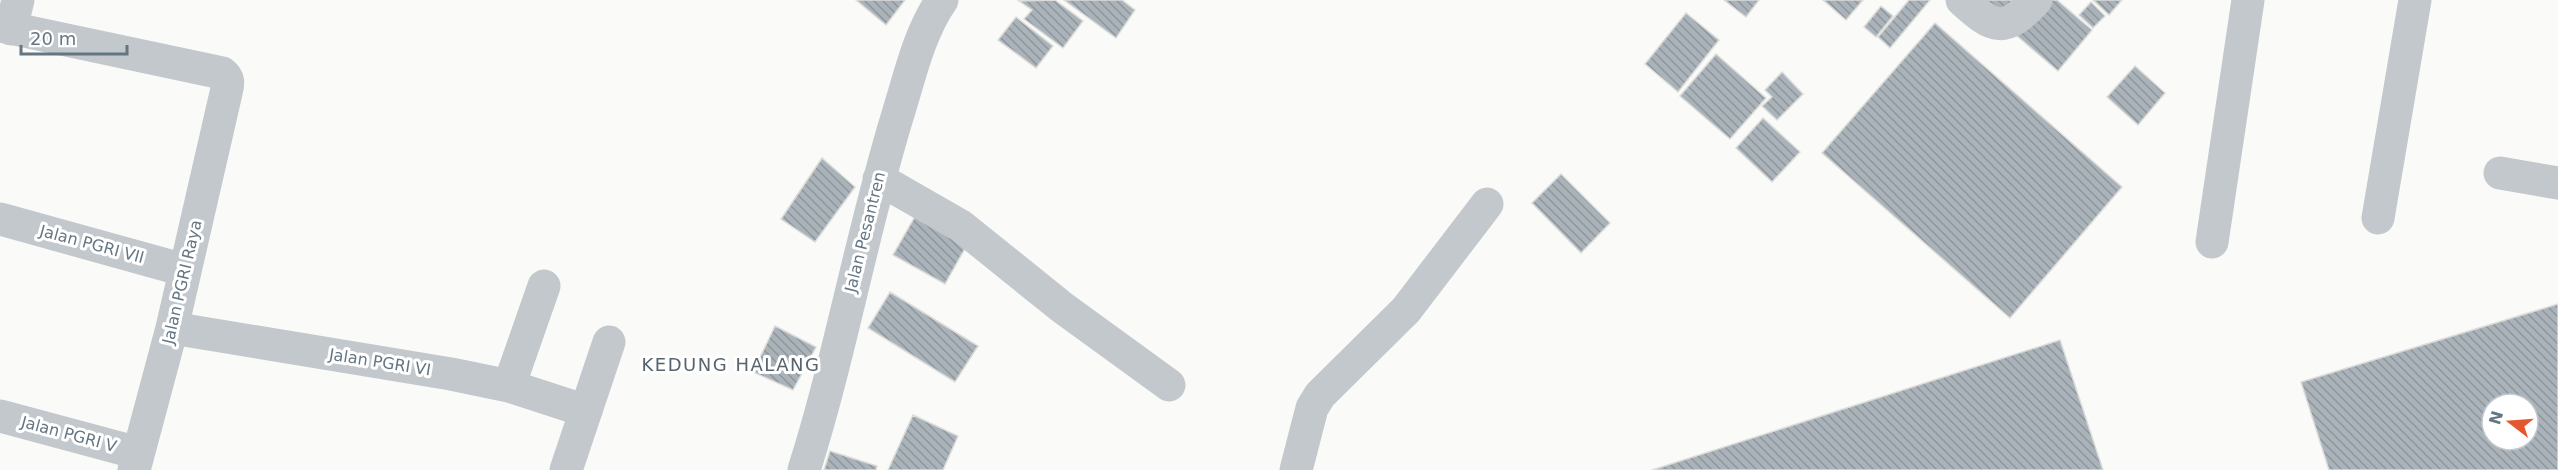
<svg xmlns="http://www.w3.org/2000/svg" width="2558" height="470" viewBox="0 0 2558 470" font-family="'DejaVu Sans',sans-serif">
	<defs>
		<pattern id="building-back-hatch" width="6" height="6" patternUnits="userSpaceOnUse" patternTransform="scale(1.5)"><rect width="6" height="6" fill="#aab3b9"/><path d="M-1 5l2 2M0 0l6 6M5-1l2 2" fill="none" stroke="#8e969c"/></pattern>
	</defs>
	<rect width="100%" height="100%" fill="#fafaf8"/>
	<path fill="url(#building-back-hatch)" stroke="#dcdcda" stroke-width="1.5" fill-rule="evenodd" d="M856,0h49l-19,25z
		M1055,0l28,21 -20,27 -39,-29 8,-9 -13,-9z
		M1064,0h58l13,10 -19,28z
		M1724,0h35l-13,17z
		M1823,0h40l-17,20z
		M1909,0h21l-40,48 -12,-11z
		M1977,0h38l-16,19z
		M2045,0h12l35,30 -34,41 -42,-36z
		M2093,0h29l-13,15z
		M2091,2l14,14 -12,12 -14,-13z
		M1881,6l12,10 -17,21 -12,-10z
		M1686,13l33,27 -41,52 -33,-28z
		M1016,17l37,29 -17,22 -38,-28z
		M1935,23l187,164 -112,131 -188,-165z
		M1716,54l50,44 -36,41 -50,-43z
		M2135,66l30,27 -27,32 -31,-28z
		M1782,72l21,22 -26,26 -15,-14 10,-9 -7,-7z
		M1763,118l37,34 -28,30 -36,-34z
		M822,158l33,29 -40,55 -34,-23z
		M1561,174l49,49 -29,30 -49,-50z
		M921,206l51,30 -27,48 -52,-29z
		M890,292l88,54 -23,36 -87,-54z
		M2558,304v166h-229l-28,-88zM2492,404h36v36h-36z
		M775,326l41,21 -23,43 -40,-18z
		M2060,340l43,130h-451z
		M913,415l45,21 -15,34h-55z
		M830,451l47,15 -1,4h-52z"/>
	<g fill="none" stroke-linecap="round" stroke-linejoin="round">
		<path stroke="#c3c8cc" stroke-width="33" d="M1962,0c32,29 42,34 74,0
			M0,26l222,47c8,6 6,11 4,20l-54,235 -38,142
			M11,29l7,-29
			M2500,173l58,10
			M879,179l82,47 102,82 106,77
			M2378,218l37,-218
			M0,219l184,51
			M2212,242l36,-242
			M172,328l279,46 58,12 77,25
			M509,386l35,-100
			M0,416l138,37
			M566,470l43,-128
			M804,470c37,-117 58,-239 94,-356 12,-38 21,-81 44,-114
			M1296,470l16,-62 8,-13 86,-85 81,-106"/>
	</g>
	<g text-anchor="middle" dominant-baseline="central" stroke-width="6" stroke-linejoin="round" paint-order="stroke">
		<g font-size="16" fill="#657683" stroke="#fff">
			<text transform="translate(865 232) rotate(-76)">Jalan Pesantren</text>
			<text transform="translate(92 244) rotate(15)">Jalan PGRI VII</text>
			<text transform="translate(182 282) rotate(-77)">Jalan PGRI Raya</text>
			<text transform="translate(380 362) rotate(9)">Jalan PGRI VI</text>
			<text transform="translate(69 434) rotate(15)">Jalan PGRI V</text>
		</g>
		<g font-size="18" letter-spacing="1.5" fill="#57646e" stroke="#fff">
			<text x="731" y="364">KEDUNG HALANG</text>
		</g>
	</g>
	<g transform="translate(2510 422) rotate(287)"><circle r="28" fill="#ffffff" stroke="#c1c8cd" stroke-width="1.5"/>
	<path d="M0-4.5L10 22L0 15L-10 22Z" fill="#e4572e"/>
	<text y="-9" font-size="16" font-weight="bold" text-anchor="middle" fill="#657683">N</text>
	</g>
	<path d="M21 45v9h106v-9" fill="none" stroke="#657683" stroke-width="3"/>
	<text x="30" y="45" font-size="18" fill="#657683" stroke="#ffffff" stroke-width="4.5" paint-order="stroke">20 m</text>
</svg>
